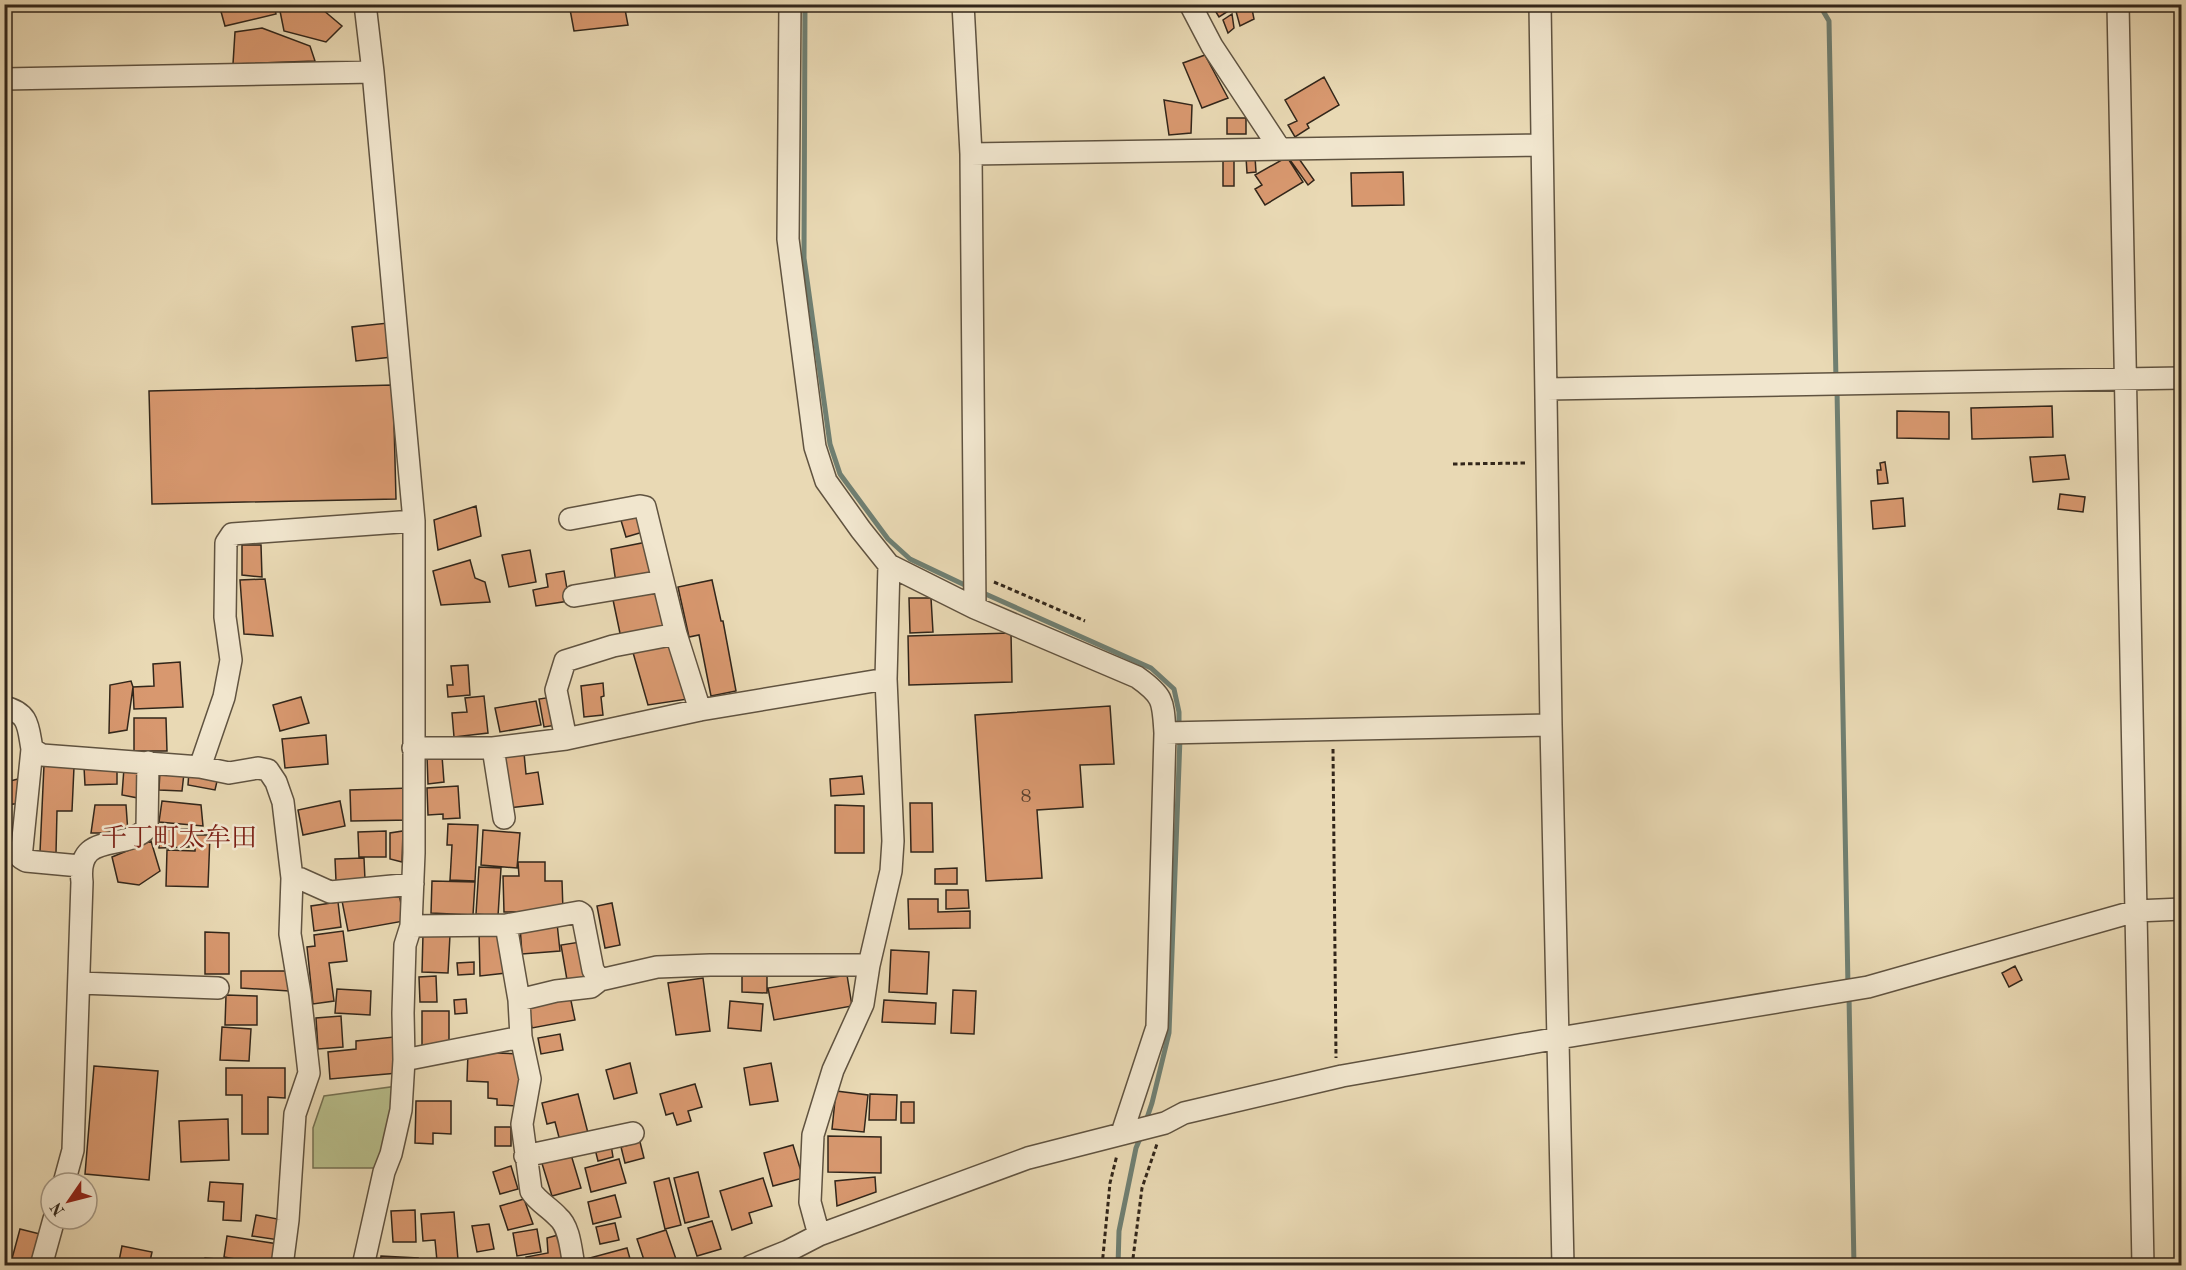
<svg xmlns="http://www.w3.org/2000/svg" width="2186" height="1270" viewBox="0 0 2186 1270" font-family="'Old Standard TT','Noto Serif JP',serif">
	<rect width="100%" height="100%" fill="#e9d9b4"/>
	<filter id="stains"><feTurbulence type="fractalNoise" baseFrequency=".00333" numOctaves="4"/><feColorMatrix values="0 0 0 0 .2 0 0 0 0 .09 0 0 0 0 .02 0 0 0 .5 -.17"/></filter>
	<radialGradient id="worn" r=".72"><stop offset=".6" stop-color="#630" stop-opacity="0"/><stop offset="1" stop-color="#630" stop-opacity=".3"/></radialGradient>
	<path fill="#b8bf8c" stroke="#757253" stroke-width="1.5" d="M398,1086l-16,82h-69v-40l11,-32z"/>
	<g fill="none" stroke-linecap="round" stroke-linejoin="round">
		<path stroke="#6f7f72" stroke-width="5" d="M805,4l-1,254 26,186 10,30 48,65 22,20 59,28
			M1819,4l10,17 7,360
			M1837,390l11,597
			M981,592l170,76 23,21 5,23v17
			M1849,996l5,270
			M1146,1121l6,-18 17,-70 11,-295
			M1118,1266l1,-35 17,-83 5,-12"/>
	</g>
	<path fill="#d8986f" stroke="#32261a" stroke-width="1.5" d="M235,4h39l2,10 -51,12 -5,-18z
		M316,4l26,22 -16,16 -42,-11 -4,-20z
		M569,4h55l4,21 -54,6z
		M1211,4h19l3,4 -14,9z
		M1234,4h17l3,15 -14,7z
		M1232,14l2,14 -6,5 -5,-13z
		M262,28l48,18 5,15 -82,3 2,-32z
		M1205,55l23,43 -26,10 -19,-45z
		M1324,77l15,28 -32,19 2,4 -14,9 -7,-12 9,-4 -12,-21z
		M1164,100l28,5 -1,28 -22,2z
		M1227,118h19v16h-19z
		M1297,156l17,24 -6,5 -18,-25z
		M1246,157h9l1,15 -9,1z
		M1287,157l16,25 -38,23 -10,-16 7,-4 -7,-10z
		M1223,158h11v28h-11z
		M1403,172l1,33 -52,1 -1,-33z
		M388,323l4,34 -36,4 -4,-34z
		M393,385l3,114 -244,5 -3,-113z
		M2052,406l1,31 -81,2 -1,-31z
		M1897,411l52,1v27l-52,-1z
		M2065,455l4,24 -36,3 -3,-25z
		M1885,462l3,21 -10,1 -1,-14h4l-1,-7z
		M2060,494l25,3 -2,15 -25,-3z
		M1903,498l2,28 -32,3 -2,-28z
		M476,506l5,30 -43,14 -4,-30z
		M638,513l5,19 -17,5 -6,-20z
		M647,542l7,33 -38,8 -5,-34z
		M242,545h19l1,32 -20,-2z
		M530,550l6,32 -27,5 -7,-32z
		M470,560l5,18 10,4 5,20 -49,3 -8,-34z
		M564,571l5,30 -33,5 -3,-16 15,-3 -2,-13z
		M265,579l8,57 -29,-2 -4,-54z
		M712,580l9,41h2l13,70 -25,5 -12,-61 -10,2 -11,-50z
		M658,588l10,41 -47,9 -9,-43z
		M909,598h22l2,34 -23,1z
		M1011,633l1,49 -103,3 -1,-49z
		M672,640l16,59 -40,6 -16,-56z
		M180,662l3,45 -49,2 -1,-22 21,-1 -1,-22z
		M468,665l2,30 -22,2 -1,-12h6l-2,-19z
		M131,681l2,6 -6,43 -18,3 1,-48z
		M603,683l1,13 -3,1 2,18 -19,2 -3,-31z
		M484,696l4,37 -34,4 -2,-24 15,-1 -2,-14z
		M301,697l8,26 -29,8 -7,-26z
		M552,697l5,28 -13,2 -5,-28z
		M536,701l5,24 -41,7 -5,-24z
		M1110,706l4,58 -34,1 3,42 -46,3 5,68 -56,3 -11,-166z
		M134,718h32l1,33h-33z
		M326,735l2,29 -43,4 -3,-29z
		M524,753l2,21 12,-2 5,32 -36,4 -6,-51z
		M427,756h15l2,26 -16,2z
		M44,765l30,2 -2,44h-15l-1,42 -16,-1z
		M84,767l33,2v15l-32,1z
		M124,768l15,1 -1,29 -16,-3z
		M160,770l24,3 -2,18 -23,-1z
		M189,771l29,6 -3,13 -27,-5z
		M862,776l2,18 -33,2 -1,-17z
		M22,778l2,25 -20,2 2,-23z
		M458,786l2,32 -17,1v-5l-15,1 -1,-27z
		M410,788l1,32 -60,1 -1,-31z
		M162,801l39,4 2,21 -44,-4z
		M340,801l5,25 -42,9 -5,-25z
		M910,803h22l1,49h-22z
		M95,805h31l2,28h-37z
		M835,805l29,1v47h-29z
		M448,824l30,1 -3,56 -25,-1 2,-35h-5z
		M188,829l1,18 -30,1 -1,-18z
		M483,830l37,3 -3,35 -36,-3z
		M386,831v26h-27l-1,-25z
		M403,831l-1,31 -12,-3v-26z
		M196,835h14l-2,52 -42,-1 1,-36 28,1z
		M151,841l9,30 -21,14 -21,-3 -6,-25z
		M364,858l1,22 -29,1 -1,-22z
		M518,862h27v19h17l1,30 -59,1 -1,-36h16z
		M479,867l22,1 -3,48 -22,-2z
		M957,868v16h-22v-15z
		M432,881l43,1 -2,33 -42,-2z
		M946,890h22l1,18 -23,1z
		M399,893l5,28 -56,10 -7,-35z
		M908,899h30v13l32,-1v17l-61,1z
		M338,902l3,25 -27,4 -3,-25z
		M612,903l8,42 -15,3 -8,-42z
		M557,923l3,28 -38,3 -2,-28z
		M343,931l4,30 -18,2 5,38 -21,3 -6,-57 8,-1 -1,-11z
		M479,931h22l5,42 -26,3z
		M205,932l24,1v41h-24z
		M423,934l27,1 -2,38 -26,-1z
		M580,942l5,36 -18,2 -6,-35z
		M891,950l38,2 -2,42 -38,-2z
		M474,962v12l-16,1 -1,-12z
		M2015,966l7,14 -13,7 -7,-14z
		M241,971h48v20l-48,-3z
		M742,971l25,1v21l-25,-1z
		M847,975l5,31 -78,14 -6,-32z
		M436,976l1,26h-17l-1,-25z
		M703,978l7,53 -34,4 -8,-52z
		M337,989l34,2 -1,24 -35,-2z
		M953,990l23,1 -2,43 -23,-1z
		M226,995l31,1v29h-32z
		M570,996l5,24 -43,8 -5,-24z
		M466,999l1,14 -12,1 -1,-14z
		M884,1000l52,3 -1,21 -53,-2z
		M730,1001l33,3 -2,27 -33,-3z
		M422,1011h27v35l-27,1z
		M341,1016l2,31 -25,2 -2,-31z
		M222,1027l29,2 -2,32 -29,-1z
		M560,1034l3,16 -22,4 -3,-16z
		M394,1037l4,36 -68,6 -2,-27 28,-3v-8z
		M468,1052l56,2 -6,52 -21,-1v-6l-9,-1v-16l-21,-1z
		M630,1063l7,30 -23,6 -8,-29z
		M771,1063l7,38 -28,4 -6,-37z
		M94,1066l64,5 -9,109 -64,-6z
		M226,1068h59v30l-17,-1v37h-26v-39h-16z
		M695,1084l7,23 -14,4 3,10 -14,4 -4,-12 -7,2 -6,-21z
		M836,1091l32,4 -4,37 -32,-3z
		M578,1094l10,39 -28,8 -5,-19 -8,2 -5,-21z
		M870,1094l27,1 -1,25h-27z
		M416,1101h35v33l-18,-1v11l-18,-1z
		M901,1102h13v21h-13z
		M228,1119l1,41 -48,2 -2,-41z
		M495,1127h16v19h-16z
		M828,1136l53,1v36l-53,-1z
		M640,1142l4,16 -19,5 -4,-16z
		M611,1145l2,12 -15,4 -3,-12z
		M793,1145l10,33 -30,8 -9,-33z
		M569,1148l12,40 -29,8 -12,-39z
		M619,1159l7,24 -35,9 -6,-24z
		M511,1166l7,23 -18,5 -7,-22z
		M698,1172l11,45 -24,6 -11,-45z
		M875,1177l1,15 -39,14 -2,-25z
		M669,1178l12,47 -16,4 -11,-47z
		M763,1178l9,28 -23,7 3,10 -20,7 -12,-39z
		M210,1182l33,2 -2,37 -18,-1 1,-18 -16,-1z
		M615,1195l6,22 -28,7 -5,-22z
		M524,1199l9,25 -25,6 -8,-24z
		M415,1210l1,32h-23l-2,-31z
		M454,1212l4,48 -21,1 -2,-21 -12,1 -2,-27z
		M256,1215l27,5 -4,20 -27,-4z
		M712,1221l9,28 -24,7 -9,-28z
		M615,1223l4,17 -19,4 -4,-17z
		M489,1224l5,25 -17,3 -5,-26z
		M20,1229l24,6 -8,31h-26z
		M537,1229l4,23 -24,4 -4,-23z
		M666,1230l11,32 -10,4h-21l-9,-27z
		M558,1235l7,31h-37l-2,-9 22,-4 -1,-15z
		M227,1236l51,8 -3,22 -51,-9z
		M122,1246l30,6 -3,14h-31z
		M627,1248l5,18h-45l-1,-7z
		M381,1256l37,2 -1,8h-37z
		M205,1258l46,4v4h-47z"/>
	<g fill="none" stroke-linecap="round" stroke-linejoin="round">
		<defs>
			<path id="minor" d="M790,4l-2,235 27,208 11,34 35,49 28,35 86,43 -4,-454 -8,-150
				M1190,4l22,42 68,103
				M1540,4l11,721 12,541
				M2118,4l25,1262
				M4,79l369,-7
				M971,154l571,-9
				M1547,389l635,-11
				M570,519l70,-13 5,1 31,127 24,76
				M574,596l89,-15
				M975,608l162,69c27,19 26,24 28,56l-8,294 -35,106
				M4,707c26,6 24,21 28,42l10,6 158,12 24,-70 7,-37 -6,-43 1,-74 6,-9 182,-13
				M1165,733l386,-8
				M566,739l-10,-49 9,-29 48,-15 63,-12
				M413,748h80l73,-9 134,-29 186,-31
				M493,748l11,70
				M32,749l-11,109 5,3 54,5
				M200,767l29,6 29,-5 10,2 8,12 7,20 9,76 -2,56 10,60 9,79 -14,41 -7,106 -6,46
				M292,878l9,1 29,13 83,-8
				M506,925l13,75 2,37 9,42 -8,45 9,67c7,11 18,16 27,26 12,10 13,34 16,49
				M411,926l95,-1 73,-13 3,2 11,56 7,10
				M79,983l139,5
				M519,1000l37,-9 35,-4 9,-7 57,-13 53,-2h159
				M404,1060l117,-23
				M525,1156l108,-23
				M64,1183l9,-33 9,-268c-6,-53 43,-29 65,-54l1,-66
				M819,1235l-9,-33 3,-67 20,-65 30,-66 6,-39 22,-94 2,-30 -7,-162 3,-114
				M41,1266l13,-47
				M363,1266l21,-94 7,-18 10,-44 3,-50 -1,-47 2,-68 6,-19 3,-73v-332l-41,-449 -8,-68
				M751,1266l37,-15 31,-16 209,-77 137,-35 19,-10 158,-37 217,-38 309,-51 268,-76 46,-2"/>
		</defs>
		<use href="#minor" stroke="#605340" stroke-width="24"/>
		<path stroke="#32261a" stroke-width="3" stroke-dasharray="4.5 3" stroke-linecap="butt" d="M1453,464l75,-1
			M994,582l91,39
			M1333,749l3,309
			M1102,1266l8,-83 7,-28
			M1132,1266l10,-78 15,-44"/>
		<use href="#minor" stroke="#f1e6ce" stroke-width="21"/>
	</g>
	<g text-anchor="middle" dominant-baseline="central" stroke-width="5" stroke-linejoin="round" paint-order="stroke">
		<g font-size="20" fill="#5c422f">
			<text x="1026" y="797">8</text>
		</g>
		<g font-size="26" fill="#7a1f14" stroke="#f1e6ce">
			<text x="179" y="839">千丁町太牟田</text>
		</g>
	</g>
	<rect width="2186" height="1270" fill="none" stroke="#e9d9b4" stroke-width="24"/>
	<rect x="6" y="6" width="2174" height="1258" fill="none" stroke="#32261a" stroke-width="3"/>
	<rect x="12" y="12" width="2162" height="1246" fill="none" stroke="#32261a" stroke-width="1.5"/>
	<g transform="translate(69 1201) rotate(235)"><circle r="28" fill="#f1e6ce" stroke="#a59986" stroke-width="1.5"/>
	<path d="M0-4.5L10 22L0 15L-10 22Z" fill="#8f2418"/>
	<text y="-9" font-size="16" font-weight="bold" text-anchor="middle" fill="#32261a">N</text>
	</g>
	<rect width="100%" height="100%" filter="url(#stains)"/>
	<rect width="100%" height="100%" fill="url(#worn)"/>
</svg>
